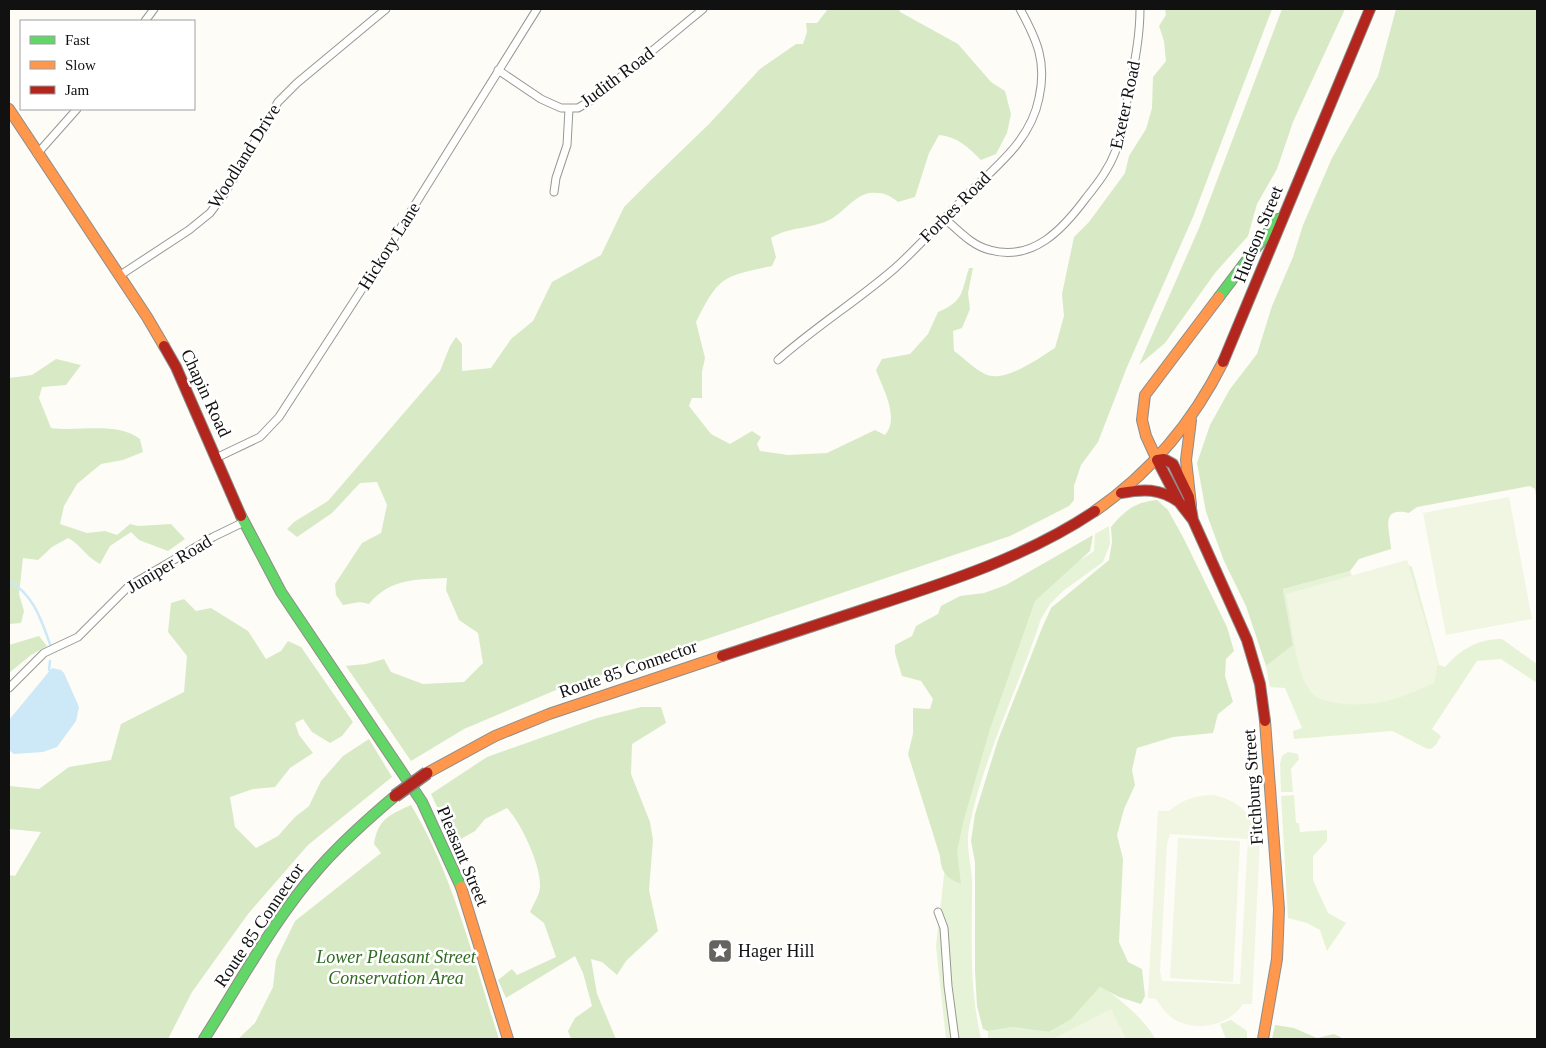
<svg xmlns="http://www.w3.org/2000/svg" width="1546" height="1048" viewBox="0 0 1546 1048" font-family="Georgia,serif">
	<rect width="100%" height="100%" fill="#fdfcf7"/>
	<path fill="#e7f3d7" d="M1109,526l1,18 -7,18 -40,29 -13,13 -9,15c-23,70 -57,136 -72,209 -4,20 4,40 3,60 0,55 -3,97 9,151h-35l-10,-93 10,-88 82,-254 43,-38 23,-15 1,-17z
		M1404,562l8,5 27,98 6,2c16,-18 33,-28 57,-28l35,25v19l-36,-24 -24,2 -45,68 9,7c-3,5 -5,11 -11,13 -3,1 -30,-15 -38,-18l-98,8 -1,-8 9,-3 -17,-40 -15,-1 -4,-21 27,-21 -10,-56 67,-18 2,5z
		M1288,752l10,2 1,5 -8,10 2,23h-12l-1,-28 2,-8z
		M1294,795l2,28h3l1,9 27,-2v11l-14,15v24l15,33 18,10 -19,28 -7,-21 -13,-7 -19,-5 -7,-122z
		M1100,987c16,7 48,36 55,52h-167v-8l25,-4 37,5 36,-30z
		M1231,1020l16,11v8h-21l-6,-15z"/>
	<path fill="#d8eac5" d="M828,9h71l1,3 58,32 33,38 14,9 6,23 -4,19 -11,21 -15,6c-13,-13 -23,-23 -42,-25l-10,18 -14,44 -17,5c-9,-7 -15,-10 -28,-9 -16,2 -28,22 -43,28 -18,8 -39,6 -56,17l5,19 -4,9c-49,10 -53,10 -76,56l9,36 -3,14v26h-10l-3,8 22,28 19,10 22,-13 9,6 -4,7 3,7 28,4 39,-2 48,-23 10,5c15,-17 -2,-46 -9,-65l6,-11 28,-5 18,-20 10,-22c26,-11 23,-19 31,-44h4l-5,25 2,16 -8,19 -9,3 1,20c10,7 20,18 31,23 19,10 54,-16 70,-26l9,-32 -2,-22 12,-57 15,-15 36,-49 4,-17 17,-27 6,-21 1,-31 13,-16 -2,-20 -5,-15 7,-11 -1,-6h107l-79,208 -66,150 -29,75 -17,23 -7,21v14l-5,6 -59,30 -454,154 -92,39 -53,32 -65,-95 20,-2 18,-5 7,13 32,12 41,-2 19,-19 -5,-30 -19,-13 -13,-30 1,-12c-30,1 -58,1 -78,26l-9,-2 -17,3 -7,-10 -1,-11 27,-41 19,-10 6,-28 -10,-23 -17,1 -28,30 -35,24 -10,-8 7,-7 34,-21 112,-130 10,-25 6,-9 6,7v27l29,-3 20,-29 22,-18 19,-39 49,-27 23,-48 27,-27 58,-56 51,-55 36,-25h7l4,-12 -1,-9h11z
		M1282,9h63l-52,113 -16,47 -20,35 -9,32 -33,37 -50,70 -26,22 60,-137z
		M1396,9h141v494l-2,-14 -5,-3 -113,21 -8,6c-30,-7 -19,17 -18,36l-32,10 -9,12 -67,18 10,56 -27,21 -20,-60 -22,-45 -18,-49 -9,-49 13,-38 20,-36 27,-35 15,-48 21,-49 10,-32 29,-67 46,-82z
		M56,359l25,6 -15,20 -24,2 -3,11 12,30c29,4 66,-7 89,11l3,13 -20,8 -22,4 -24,20 -13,22 -4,18 27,9 18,-2 12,4 13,-11 8,2 33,-2 14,15 -17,12 -29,-11 -8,-8 -21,14 -10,18c-15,-8 -20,-20 -32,-26l-16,9 -14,13 -15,-2 -4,36 5,17 -3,12 -12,1v-246l23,-3z
		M1157,500l11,10 16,29 43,88 7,24 -8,8 -1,17 8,26 -15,12 -5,19 -40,4 -36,11 -5,22 3,15 -11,24 -7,26 6,24 -4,83 9,20 14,7 3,27 -4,8 -22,-7 -19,-10 -29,32 -22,13 -36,-5 -25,4 -5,-2 -6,-23 -2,-35v-109l-4,-21 4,-27 23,-74 44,-112 9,-20 58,-48 3,-18 -1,-15c14,-17 24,-25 46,-27z
		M1093,535l-3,16 -55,50 -45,128 -26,90 -7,32 4,33c-15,-6 -20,-12 -21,-28l-32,-102 5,-20v-26l17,1 3,-10 -12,-18 -19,-5 -7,-23v-8l17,-9 4,-10 22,-12 3,-8 19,-10 24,-3 22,-8z
		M184,599l12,12 15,-3 37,23 18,28 15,-8 7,-10 13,6 52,75 -11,14 -12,7 -18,-11 -9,-13 -8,4 4,12 14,18 -23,15 -15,19 -22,2 -23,8 5,30 21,21 22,-12 17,-19 14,-11 12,-25 22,-25 26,-17 23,38 -84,68 -60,69 -56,78 -24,47h-159v-164l6,1 26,-44 -32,-3v-43l30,3 30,-22 42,-7 10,-36 63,-32 3,-36 -19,-24 3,-29z
		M39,636l8,10 -16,9 -22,18v-28z
		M641,707h20l5,16 -34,21 -1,30 19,48 3,18 -4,50 9,41 -32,30 -9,14 -15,-13 -11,-3 6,35 19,45h-45l-3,-8 7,-13 17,-12 -9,-33 -8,-17 -69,42 -8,-18 14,-11 5,6 39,-18 -12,-34 -14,-11c3,-7 10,-18 10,-25 1,-22 -19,-64 -33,-79l-22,11 -10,12 -21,12 -23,-49 56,-37 110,-39z
		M411,805c42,69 63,157 88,234h-261l17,-16 18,-36 3,-27 19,-39 86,-68 -7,-9c4,-25 15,-29 37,-39z
		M1275,1025l19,3 23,10 17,-4 10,5h-72z"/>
	<path fill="#f0f6e1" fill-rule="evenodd" d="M1509,497l23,122 -86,16 -23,-122z
		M1407,560l31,104 -4,19c-14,6 -28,13 -43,17 -19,6 -69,8 -81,-9 -16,-23 -18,-69 -24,-97z
		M1213,795c25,5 39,19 47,42l-8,167h-9c-14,23 -51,29 -72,13 -6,-5 -11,-12 -15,-18l-8,-1 10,-187h11c13,-11 27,-16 44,-16zM1170,834l78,5 -8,145 -78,-3 -2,-10 7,-127z
		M1178,838l62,3 -7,141 -63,-4z
		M1111,1009l15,30h-73z"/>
	<path fill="#cde8f7" d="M52,668l9,2 3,3 15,34 -3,14 -19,26 -14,5 -29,2 -5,-4v-30z"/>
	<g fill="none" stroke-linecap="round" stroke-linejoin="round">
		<path stroke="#cde8f7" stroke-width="2.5" d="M9,581c24,13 32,38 41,63
			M49,670l1,-9"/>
		<defs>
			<path id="street" d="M145,21l9,-12
				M498,70l43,29 20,9h17l17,-10 108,-89
				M37,154l40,-45
				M554,192l2,-14 11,-33 2,-36
				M944,218c14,12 28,28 46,32 43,12 73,-21 96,-52 12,-15 23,-29 30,-48 5,-13 7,-30 10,-44 6,-32 14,-64 14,-97
				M119,276l70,-46 21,-17 15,-20 53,-91 19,-19 89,-74
				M778,360c37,-33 79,-59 116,-91 27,-24 51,-52 77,-78 28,-27 60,-52 68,-93 8,-36 -2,-58 -19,-89
				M216,458l44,-21 19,-20 94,-145 164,-263
				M9,688l35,-35 34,-16 51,-51 84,-49 31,-15
				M938,912l6,16 4,58 7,53"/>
			<path id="fast" d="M1219,297l59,-78
				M241,516l40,76 141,210 39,85
				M204,1039c37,-58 70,-120 116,-172 23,-26 49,-49 75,-71"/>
			<path id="slow" d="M9,109l138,208 17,29
				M1191,420l-5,40 5,45
				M1157,460l-11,-24 -4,-16 3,-25 74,-98
				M1095,511c55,-38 98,-89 128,-149
				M427,773l68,-37 54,-22 173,-58
				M461,887l47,152
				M1263,1039l14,-80 2,-50 -14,-188"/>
			<path id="jam" d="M164,346l12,21 65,149
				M1223,362l147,-353
				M1121,493c22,-4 39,-5 58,9
				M1193,520l-14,-18 -22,-42 7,-1 9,5 16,33 4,23 54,120 13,44 5,37
				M722,656c51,-17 102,-34 152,-50 77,-25 154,-50 221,-95"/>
		</defs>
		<use href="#street" stroke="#979795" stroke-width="9"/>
		<use href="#fast" stroke="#8e8d8b" stroke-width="12"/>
		<use href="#slow" stroke="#8e8d8b" stroke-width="12"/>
		<use href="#jam" stroke="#8e8d8b" stroke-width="12"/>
		<use href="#street" stroke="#fffffe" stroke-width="7"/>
		<use href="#fast" stroke="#63d668" stroke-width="10"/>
		<use href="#slow" stroke="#ff974d" stroke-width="10"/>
		<use href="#jam" stroke="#b3261e" stroke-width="10"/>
		<defs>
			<path id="jam-bridge" d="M395,796l32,-23"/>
		</defs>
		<use href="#jam-bridge" stroke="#858482" stroke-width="14" stroke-linecap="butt"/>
		<use href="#jam-bridge" stroke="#b3261e" stroke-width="11"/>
	</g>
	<defs>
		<symbol id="sight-square" viewBox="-11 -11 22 22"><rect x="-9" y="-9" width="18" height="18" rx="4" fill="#646362" stroke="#fff"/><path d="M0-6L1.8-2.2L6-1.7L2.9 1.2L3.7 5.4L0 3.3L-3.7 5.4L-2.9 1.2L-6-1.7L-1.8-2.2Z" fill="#fff"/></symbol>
	</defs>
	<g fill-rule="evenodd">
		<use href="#sight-square" x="706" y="937" width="28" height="28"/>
	</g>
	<g text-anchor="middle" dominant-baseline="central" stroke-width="5" stroke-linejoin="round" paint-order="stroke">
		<g font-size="18" fill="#111" stroke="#fff">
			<text transform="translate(617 77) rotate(-37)">Judith Road</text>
			<text transform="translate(1125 105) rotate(-78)">Exeter Road</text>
			<text transform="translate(244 156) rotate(-58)">Woodland Drive</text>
			<text transform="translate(955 207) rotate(-45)">Forbes Road</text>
			<text transform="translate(1258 234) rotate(-68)">Hudson Street</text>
			<text transform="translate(389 246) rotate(-58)">Hickory Lane</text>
			<text transform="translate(206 393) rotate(65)">Chapin Road</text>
			<text transform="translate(169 564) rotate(-31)">Juniper Road</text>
			<text transform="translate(628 669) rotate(-19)">Route 85 Connector</text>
			<text transform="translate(1253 787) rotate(-94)">Fitchburg Street</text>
			<text transform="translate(463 856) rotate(67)">Pleasant Street</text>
			<text transform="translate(259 925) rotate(-56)">Route 85 Connector</text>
		</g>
		<g font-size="18" fill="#111" stroke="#fff" text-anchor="start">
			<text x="738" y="951">Hager Hill</text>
		</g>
		<g font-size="18" font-style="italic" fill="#2f6b1f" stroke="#fff">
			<text x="396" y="957">Lower Pleasant Street<tspan x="396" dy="21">Conservation Area</tspan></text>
		</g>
	</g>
	<rect width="1546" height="1048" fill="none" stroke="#111111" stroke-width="20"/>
	<rect x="20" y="20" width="175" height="90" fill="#ffffff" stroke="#a0a0a0"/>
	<rect x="30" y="36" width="25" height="8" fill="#63d668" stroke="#a0a0a0"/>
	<text x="65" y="45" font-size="15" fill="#111111">Fast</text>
	<rect x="30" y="61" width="25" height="8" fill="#ff974d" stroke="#a0a0a0"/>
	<text x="65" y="70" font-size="15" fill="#111111">Slow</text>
	<rect x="30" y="86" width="25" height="8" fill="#b3261e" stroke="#a0a0a0"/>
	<text x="65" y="95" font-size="15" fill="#111111">Jam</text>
</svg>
